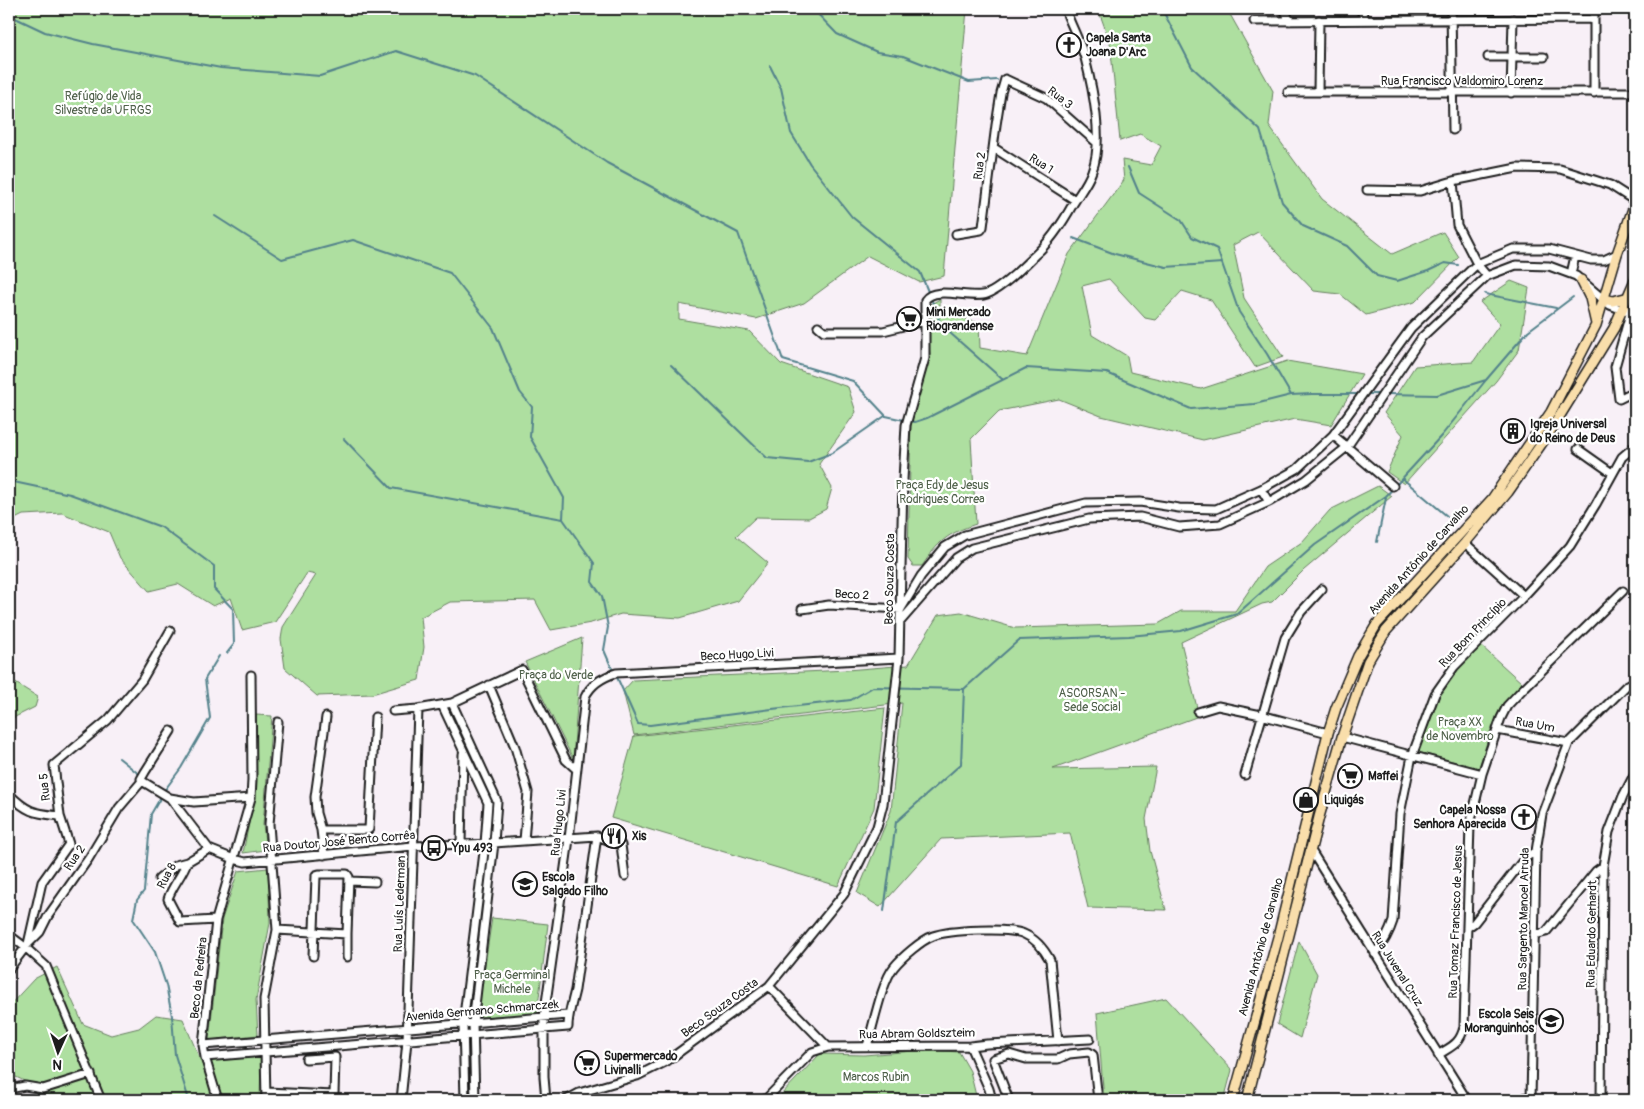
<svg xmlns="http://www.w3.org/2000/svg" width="1644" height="1109" viewBox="0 0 1644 1109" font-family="Pangolin,sans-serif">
	<rect width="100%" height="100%" fill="#f8f0f7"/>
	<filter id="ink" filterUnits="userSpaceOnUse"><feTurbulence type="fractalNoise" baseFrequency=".02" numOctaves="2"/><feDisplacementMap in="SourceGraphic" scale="10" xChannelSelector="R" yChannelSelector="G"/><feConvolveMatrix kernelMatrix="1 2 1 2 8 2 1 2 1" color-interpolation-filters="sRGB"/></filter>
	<g filter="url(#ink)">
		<path fill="#aedfa0" stroke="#657e5e" d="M9,9h958l-23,267 -25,6 -51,-26 -64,47 -48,16 -77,-15v15l70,12 32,33 67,23 8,25 -37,52 13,24 -6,21 -17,9 -53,-1 -20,19 32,27 -30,38 -58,17 -59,-4 -30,9 -40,7 -16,-30 -85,2 -29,15 3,30 -5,33 -47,14 -55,2 -32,-28 -4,-29 2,-12 33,-52 -9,-2 -32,49 -33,8 -11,-32 -18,8 -35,-22 -29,7 -29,-33 -11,-26 -47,-19 -39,2 -14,7z
			M1098,9h129l46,82 -4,35 53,73 70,55 51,-22 16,25 -44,45 -49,13 -26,-21 -26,-3 -56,-59 -25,13 11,53 39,59 -28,10 -44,-67 -29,-9 -27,29 -10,-2 -36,-39 -27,7 10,49 35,21 3,16 71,17 86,-28 75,13 -31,51 -36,-6 -92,21 -102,-24 -42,-17 -60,12 -28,28 5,85c-30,10 -37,17 -54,42h-9l-5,-7 3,-141 19,-64 -4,-32 3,-17 11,-6v12l39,12 1,25 47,8 42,-102 55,-74 -2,-20 29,5 10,-19 -21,-12 -20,7 -10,-99z
			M1511,281l18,7 -10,62 -23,31 -92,103 -17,-12 16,-37 -19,-22 31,-47 58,-4 27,-38 -20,-22z
			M1378,486l14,10 -88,74 -32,32 -10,2 -81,38 18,74 -146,53 103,-2 -10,52 4,32 16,59 -78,-2 -18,-75 -129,6 -61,68 -23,-14 34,-82 11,-108 -268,32 -11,-44 10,-11 214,-10 61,-5 30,-50 23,-3 54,16 143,-4 23,-13h54l30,-44 37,-25 28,-32z
			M582,638l-9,121 -48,-97z
			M1480,645l42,38 -19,21 -12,25 -12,39 -61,-16 21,-55 22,-32z
			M9,679l29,18 -3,10 -26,13z
			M885,708l-11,100 -36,78 -227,-68 23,-82z
			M256,715l16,1 -9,109 3,25 -23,3 11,-55z
			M268,868l2,55 -14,77 2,35 -49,5 13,-121 16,-48z
			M492,918l56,6 -11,90 -60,3z
			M1299,941l18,33 -17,64 -23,-14z
			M57,967l26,57 28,11 28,-7 17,-13 27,4 34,81h-180l-2,-14 -19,-9 -7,2v-73l25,-27z
			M1166,998l66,72 -8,30h-120l-7,-87z
			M927,1050l32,2 11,19 7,29h-201l44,-46 44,1z
			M261,1057l-1,43h-37l-13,-39z"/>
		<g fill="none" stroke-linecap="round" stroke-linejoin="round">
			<path stroke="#53828b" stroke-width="2" d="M813,9l24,25 40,18 26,4 66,26 28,-2
				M1162,9l30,58 68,63 22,72 21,24 44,20 30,30 20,5 31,-10 17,-8 13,2
				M9,15l36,17 48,12 128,24 99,8 76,-25 79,25 132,87 131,70 45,127 70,21 33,35 18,4
				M770,66l11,22 10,45 19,31 42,53 68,55 9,22
				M1128,167l11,26 42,27 11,17 25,12 22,63 28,42 24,41
				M215,216l67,43 71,-19 97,33 43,55 27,64 12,15 -2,30 34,61 -1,21 31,44 -2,19 10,14 6,31 -4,23 9,21
				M1073,238l42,16 51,13 56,-4
				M1485,294l71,14
				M931,298l10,27 61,54
				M671,365l96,93 41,4 24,-9 53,-37
				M1367,394h13
				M1387,394l50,1 49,-15 42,-49 45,-34
				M909,421l6,1 12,-4 99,-50 81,5 84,36 64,-5 36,-9 21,-1h48
				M344,439l47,49 172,31
				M1403,479l44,37
				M9,481l61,13 91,33 53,39v23l19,20 1,35 -7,9
				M1377,542l9,-44
				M616,675l22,49 12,1 122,-16 79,-9 22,-13 91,2 55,-49 110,-4 52,-5 56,-17 78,-69 71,-49 56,-61 44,-55
				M119,758l21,17
				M164,791l17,-23 29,-50 -5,-39 14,-23
				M162,795l-11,19 -7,77 -7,9 -4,19 22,33 11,33 6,31 3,39 14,45
				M884,911l12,-89 65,-58 3,-75"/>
			<defs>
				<path id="minor" d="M1284,9l6,12
					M1360,9l6,11
					M1451,9l2,121
					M1594,9v84
					M1254,21l340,-2
					M1488,57h56
					M1288,92h347
					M1318,92l1,-72
					M1511,93l2,-74
					M994,148l81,52
					M1453,181l4,44 20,39 10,12
					M1367,190l53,1 33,-10 64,-13 43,1 50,16 25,16
					M956,234l25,-4 2,-3 13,-102 5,-32 4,-14 41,19 51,45
					M1571,274l4,-18
					M1631,310l-16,57 4,32 16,-8
					M818,326l6,5h59l41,-10
					M1333,435l60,51
					M1578,449l34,24
					M1261,489l8,13
					M1465,543l59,53
					M802,609l27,-4 72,4
					M901,609l20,-33 24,-29 20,-12 121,-32 54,-1 39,6 37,1 45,-20 36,-20 36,-34 78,-107 66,-64 36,-15h36l42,11h13l13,-6
					M900,622l56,-64 16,-10 117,-29 51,-2 39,10 41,-3 49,-22 37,-22 41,-33 75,-110 65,-61 29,-11 33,1 27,10 34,29 13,5 12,1
					M489,685l26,62 13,45 -4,49
					M452,703l45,98 -3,42 -21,180 2,77
					M442,705l46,98 -3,41 -22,180 2,76
					M393,711l25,-2 34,-6 70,-33 44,90 10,9
					M1198,712l20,-6 43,9 67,18
					M1497,730l72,13
					M171,731l-26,41 -4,7 1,2 28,17 39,51 25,10 11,3 168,-16 81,-3 103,-7 24,9 4,31
					M1342,737l140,37
					M1245,775l40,-137 16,-26 21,-23
					M9,794c19,19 25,19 51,22
					M170,798l24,4 57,-4
					M321,830h46l2,-1 6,-112
					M461,844l2,-90
					M1310,849l157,251
					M324,855l-3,-25 -5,-17 -1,-16 11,-80
					M187,862c-5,14 -15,24 -19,37l12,23 36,-2
					M159,879l17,-14 11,-3 22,-13
					M349,881l26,1
					M1467,928l7,-5 51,-65 11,-7
					M277,930l70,4 2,-57 -2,-3h-28l-3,1v1l-3,80
					M9,935l16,12 21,19 55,134
					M1534,935l12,-3 50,-61 7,-5
					M28,944l14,-62 27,-38 -9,-28 -6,-51 54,-45 34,-40 28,-49
					M1375,954c8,-10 14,-20 18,-33l7,-107 12,-58 23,-62 19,-27 70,-71 46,-50 26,-42 26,-47 13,-11
					M347,957v-23
					M9,969l19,-25 12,-12 8,-16 41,-58 30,-50 23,-27
					M769,986l59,61
					M203,1045l365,-30
					M867,1046c6,-19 15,-65 27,-79 8,-10 28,-27 39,-31 16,-6 76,-9 91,-2 12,5 20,15 26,26l8,81
					M970,1046l19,43 3,11
					M1438,1055c14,-9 22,-11 26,-28l6,-202 12,-51 19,-56 6,-12 15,-16 101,-99
					M205,1057l363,-30c0,-12 4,-24 7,-37l22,-154
					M306,1059l29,-2 -1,38
					M9,1089l16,-3 18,3 48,-15
					M266,1092l68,3 -1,5
					M218,1100l-13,-43 -2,-12 13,-125 35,-122 1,-18 -1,-105
					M266,1100l-2,-101 13,-69 -8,-106 9,-102
					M401,1100l6,-59 11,-332
					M546,1100l-2,-23v-60l25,-178 16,-142c6,-13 18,-20 31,-24l283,-15
					M566,1100l13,-7 58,-17 30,-15 102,-75 75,-92 33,-67 6,-23 16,-146 4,-178 3,-55 19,-67v-58c10,-15 46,0 62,-6 15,-6 35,-26 47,-38 17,-15 28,-32 39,-52 6,-10 15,-21 19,-33 12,-31 1,-81 -7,-113 -5,-16 -14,-33 -20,-49
					M765,1100l47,-48 16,-5 142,-1 17,-2 103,-5
					M1009,1100l-16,-41 16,-5 17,5h32l11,-5 20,-2 4,3 5,45
					M1520,1100l11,-5
					M1531,1100l5,-249 6,-37 27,-71 57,-57 9,-5
					M1601,1100l2,-234 6,-34 14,-36 12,-23"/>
				<path id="major" d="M1581,280l9,18 6,26
					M1604,299l9,2 16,-4
					M1233,1100l45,-163 50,-204 8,-25 22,-52 19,-32 115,-125 59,-87 45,-87 21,-71 18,-51
					M1247,1100l72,-283 23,-80 26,-76 18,-30 79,-88 43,-51 43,-62 63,-102 21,-48"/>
			</defs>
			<use href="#minor" stroke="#1c1c1c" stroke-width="11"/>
			<use href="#major" stroke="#1c1c1c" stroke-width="12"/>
			<use href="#minor" stroke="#fff" stroke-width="7"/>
			<use href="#major" stroke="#f9deab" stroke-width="9"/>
		</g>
	</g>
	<defs>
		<symbol id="church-ring" viewBox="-11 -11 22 22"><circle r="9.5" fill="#fff" stroke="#1c1c1c" stroke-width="1.5"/><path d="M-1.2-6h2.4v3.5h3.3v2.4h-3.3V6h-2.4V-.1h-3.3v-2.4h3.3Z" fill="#1c1c1c"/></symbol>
		<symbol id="supermarket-ring" viewBox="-11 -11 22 22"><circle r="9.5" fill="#fff" stroke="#1c1c1c" stroke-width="1.5"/><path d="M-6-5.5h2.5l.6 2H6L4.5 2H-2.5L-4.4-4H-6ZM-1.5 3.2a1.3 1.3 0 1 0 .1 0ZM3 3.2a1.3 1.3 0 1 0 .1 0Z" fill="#1c1c1c"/></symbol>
		<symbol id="building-ring" viewBox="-11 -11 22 22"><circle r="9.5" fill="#fff" stroke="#1c1c1c" stroke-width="1.5"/><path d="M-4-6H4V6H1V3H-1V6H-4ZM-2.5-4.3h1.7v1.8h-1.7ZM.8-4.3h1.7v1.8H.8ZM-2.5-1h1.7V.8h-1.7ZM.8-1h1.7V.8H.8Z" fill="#1c1c1c"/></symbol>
		<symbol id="shop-ring" viewBox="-11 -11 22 22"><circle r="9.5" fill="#fff" stroke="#1c1c1c" stroke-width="1.5"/><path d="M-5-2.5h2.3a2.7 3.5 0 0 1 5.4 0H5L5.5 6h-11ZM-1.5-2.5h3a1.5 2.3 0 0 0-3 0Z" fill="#1c1c1c"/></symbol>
		<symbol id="restaurant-ring" viewBox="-11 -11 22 22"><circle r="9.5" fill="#fff" stroke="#1c1c1c" stroke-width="1.5"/><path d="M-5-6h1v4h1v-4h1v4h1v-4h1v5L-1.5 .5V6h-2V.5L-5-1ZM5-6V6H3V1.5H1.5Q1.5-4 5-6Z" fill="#1c1c1c"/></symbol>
		<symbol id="bus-ring" viewBox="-11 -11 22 22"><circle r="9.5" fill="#fff" stroke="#1c1c1c" stroke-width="1.5"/><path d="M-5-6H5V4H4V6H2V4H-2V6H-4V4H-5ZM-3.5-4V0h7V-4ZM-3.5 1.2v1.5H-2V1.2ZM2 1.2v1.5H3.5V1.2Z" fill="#1c1c1c"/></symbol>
		<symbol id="school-ring" viewBox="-11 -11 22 22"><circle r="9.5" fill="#fff" stroke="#1c1c1c" stroke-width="1.5"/><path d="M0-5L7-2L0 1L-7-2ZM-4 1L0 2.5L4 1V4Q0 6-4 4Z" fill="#1c1c1c"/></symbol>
	</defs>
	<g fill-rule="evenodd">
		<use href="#church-ring" x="1055" y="31" width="28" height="28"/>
		<use href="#supermarket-ring" x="895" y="305" width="28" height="28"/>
		<use href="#building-ring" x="1499" y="417" width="28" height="28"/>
		<use href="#supermarket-ring" x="1336" y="762" width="28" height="28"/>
		<use href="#shop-ring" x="1292" y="786" width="28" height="28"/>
		<use href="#church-ring" x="1510" y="803" width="28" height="28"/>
		<use href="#restaurant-ring" x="600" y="822" width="28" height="28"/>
		<use href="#bus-ring" x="420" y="834" width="28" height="28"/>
		<use href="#school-ring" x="511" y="870" width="28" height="28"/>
		<use href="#school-ring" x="1537" y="1007" width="28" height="28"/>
		<use href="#supermarket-ring" x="573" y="1049" width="28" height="28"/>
	</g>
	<g text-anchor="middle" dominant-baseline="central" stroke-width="4.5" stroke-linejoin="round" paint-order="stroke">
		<g font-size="12" font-weight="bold" fill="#1c1c1c" stroke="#fff" text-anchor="start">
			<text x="1086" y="38">Capela Santa<tspan x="1086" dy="14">Joana D'Arc</tspan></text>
			<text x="926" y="312">Mini Mercado<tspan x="926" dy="14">Riograndense</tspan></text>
			<text x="1530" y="424">Igreja Universal<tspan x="1530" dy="14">do Reino de Deus</tspan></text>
			<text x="1368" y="776">Maffei</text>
			<text x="1324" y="800">Liquigás</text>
			<text x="1506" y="810" text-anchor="end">Capela Nossa<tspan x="1506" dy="14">Senhora Aparecida</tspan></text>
			<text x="632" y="836">Xis</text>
			<text x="452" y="848">Ypu 493</text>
			<text x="542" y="877">Escola<tspan x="542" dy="14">Salgado Filho</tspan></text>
			<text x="1534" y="1014" text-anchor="end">Escola Seis<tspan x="1534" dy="14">Moranguinhos</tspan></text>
			<text x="604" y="1056">Supermercado<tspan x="604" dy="14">Livinalli</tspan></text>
		</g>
		<g font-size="12" fill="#1c1c1c" stroke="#fff">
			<text x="1462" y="81">Rua Francisco Valdomiro Lorenz</text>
			<text transform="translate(1060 98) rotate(38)">Rua 3</text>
			<text transform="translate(1041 164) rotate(33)">Rua 1</text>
			<text transform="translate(980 166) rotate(-82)">Rua 2</text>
			<text transform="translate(1419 560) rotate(-48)">Avenida Antônio de Carvalho</text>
			<text transform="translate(890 579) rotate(-89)">Beco Souza Costa</text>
			<text transform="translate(852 595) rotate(3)">Beco 2</text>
			<text transform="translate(1473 633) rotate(-46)">Rua Bom Princípio</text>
			<text transform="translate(737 655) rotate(-3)">Beco Hugo Livi</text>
			<text transform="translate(1535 725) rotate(10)">Rua Um</text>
			<text transform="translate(45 787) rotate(-96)">Rua 5</text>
			<text transform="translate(559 823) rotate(-84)">Rua Hugo Livi</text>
			<text transform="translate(339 842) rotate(-5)">Rua Doutor José Bento Corrêa</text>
			<text transform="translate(75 858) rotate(-56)">Rua 2</text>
			<text transform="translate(167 876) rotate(-62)">Rua 8</text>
			<text transform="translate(400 904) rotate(-88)">Rua Luís Lederman</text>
			<text transform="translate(1524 919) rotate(-89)">Rua Sargento Manoel Arruda</text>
			<text transform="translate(1456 922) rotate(-88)">Rua Tomaz Francisco de Jesus</text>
			<text transform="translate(1592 934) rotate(-89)">Rua Eduardo Gerhardt</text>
			<text transform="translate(1261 947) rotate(-75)">Avenida Antônio de Carvalho</text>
			<text transform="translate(1397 969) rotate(58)">Rua Juvenal Cruz</text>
			<text transform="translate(199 978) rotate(-84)">Beco da Pedreira</text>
			<text transform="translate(720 1008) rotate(-36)">Beco Souza Costa</text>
			<text transform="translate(482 1011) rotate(-5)">Avenida Germano Schmarczek</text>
			<text transform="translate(917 1034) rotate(-1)">Rua Abram Goldszteim</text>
		</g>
		<g font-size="12" fill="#4f604a" stroke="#fff">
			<text x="103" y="96">Refúgio de Vida<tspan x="103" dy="14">Silvestre da UFRGS</tspan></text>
			<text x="942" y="485">Praça Edy de Jesus<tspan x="942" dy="14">Rodrigues Correa</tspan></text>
			<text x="556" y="675">Praça do Verde</text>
			<text x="1092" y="693">ASCORSAN -<tspan x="1092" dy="14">Sede Social</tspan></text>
			<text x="1460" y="722">Praça XX<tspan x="1460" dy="14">de Novembro</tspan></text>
			<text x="512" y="975">Praça Germinal<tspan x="512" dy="14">Michele</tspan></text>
			<text x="876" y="1077">Marcos Rubin</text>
		</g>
	</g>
	<rect width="1644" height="1109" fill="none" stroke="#fff" stroke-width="30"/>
	<rect x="15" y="15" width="1614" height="1079" fill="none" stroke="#1c1c1c" stroke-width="2" filter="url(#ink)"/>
	<g transform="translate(58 1052) rotate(183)" stroke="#ffffff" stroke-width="4" paint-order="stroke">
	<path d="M0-4L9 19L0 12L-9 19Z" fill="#1c1c1c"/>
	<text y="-8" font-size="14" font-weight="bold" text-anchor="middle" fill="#1c1c1c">N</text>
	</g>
</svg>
